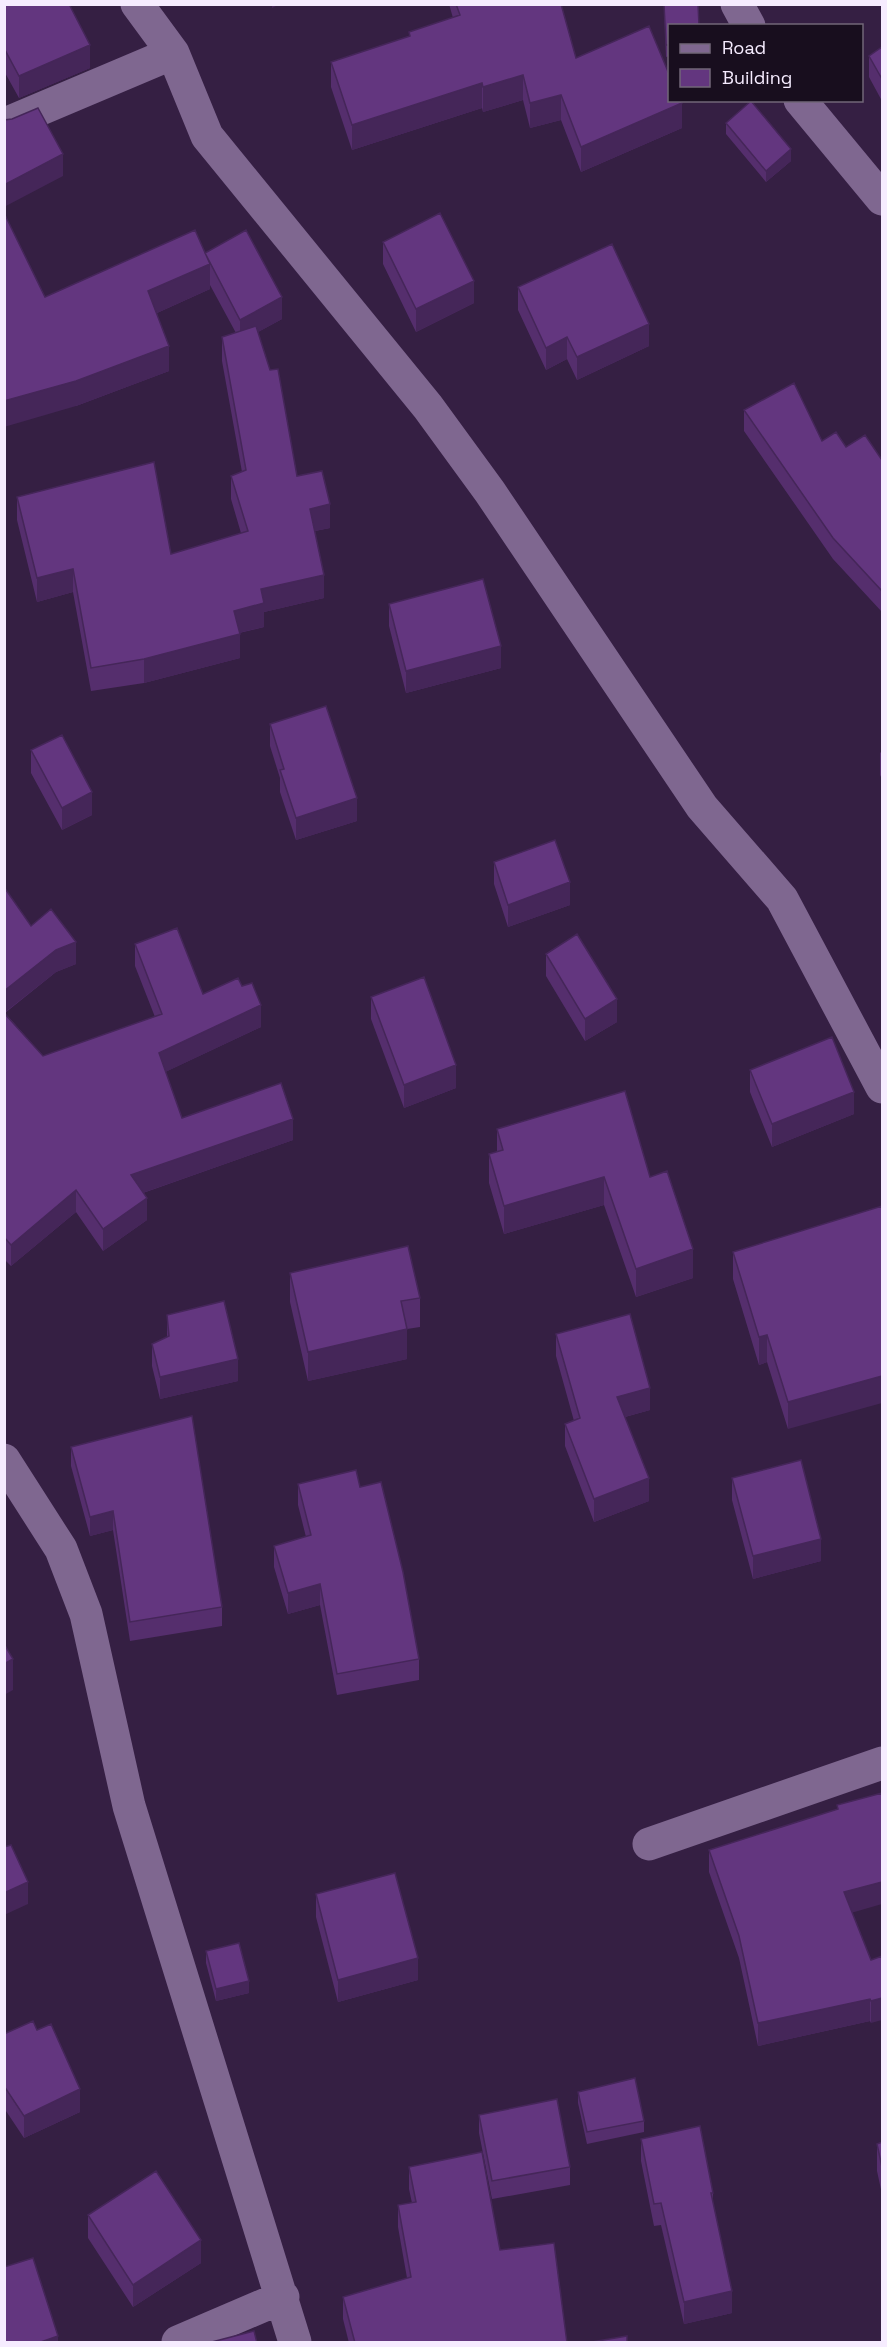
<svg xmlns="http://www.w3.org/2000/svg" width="887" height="2347" viewBox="0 0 887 2347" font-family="'Space Grotesk',sans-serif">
	<rect width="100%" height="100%" fill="#351f43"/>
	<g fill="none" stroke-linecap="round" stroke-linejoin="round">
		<path stroke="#7f6790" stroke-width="33" d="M137,4l36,49 34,83 221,271 62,85 212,315 80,92 100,188
			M737,4l12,22
			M800,100l82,99
			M5,124l168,-71
			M4,1460l57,89 25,65 43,192 166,536
			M649,1844l233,-81
			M178,2342l105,-45"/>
	</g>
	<path fill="#552e6d" d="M4,4l86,64 -71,30 -15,-27z
		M449,4h112l15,54 106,70 -101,44 -20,-52 -31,8 -7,-28 -40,12 -1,-4 -130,42 -21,-63v-25l78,-26v-4l44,-14z
		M664,4l5,22v30l-3,1z
		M882,47v54l-13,-24v-21z
		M726,123l65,38 -25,21 -40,-48z
		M383,242l91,61 -58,29 -33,-68z
		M205,253l77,66 -24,13 39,144 33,52 -15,3 9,67 -60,14v15l-25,6 1,25 -96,25 -53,8 -18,-99 -36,10 -20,-82v-23l154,57 70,-21 -10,-34v-23l11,-4 -20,-111v-24l14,-4 -26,-48v4l-53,24 12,58 -93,35 -31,-109z
		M518,287l131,59 -72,34 -10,-21 -21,11 -28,-60z
		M744,410l78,31 24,6 36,13v152l-49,-53 -89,-128z
		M389,604l112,64 -95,25 -17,-67z
		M270,724l87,97 -61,19 -16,-48v-14l-10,-32z
		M31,750l61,65 -30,15 -31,-57z
		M882,751v28l-2,-4v-22z
		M494,862l76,43 -62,22 -14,-43z
		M4,887l27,39 45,38 -20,8 -51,41 38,43 112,-39 -20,-51v-22l68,50 58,33 -96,45 17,46 111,22 -150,53 4,27 -44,31 -27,-39 -65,54 -7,-7z
		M546,954l71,68 -32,19 -39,-65z
		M371,997l85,91 -52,20 -33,-89z
		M750,1070l104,44 -82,33 -22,-55z
		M497,1129l153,48 43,101 -57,19 -32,-92 -100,29 -15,-51v-29l8,-2z
		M882,1206l-94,223 -21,-67 -8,3 -26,-86v-27z
		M290,1273l130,25v29l-13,2v30l-99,22 -18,-79z
		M167,1315l71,66 -78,18 -8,-33v-22l15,-7z
		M556,1334l94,76 -25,7 24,84 -55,21 -29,-76v-22l9,-3 -18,-65z
		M71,1447l151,160v19l-92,15 -17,-111 -23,6 -19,-70z
		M732,1478l89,83 -68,18 -21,-79z
		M298,1484l62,3 59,172v21l-82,15 -17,-90 -32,9 -14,-47v-21l32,-9 -8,-32z
		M837,1805l15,107 19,48v63l-1,-2 -112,25 -19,-88 -30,-86v-22l128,-40z
		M316,1894l102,86 -80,22 -22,-85z
		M206,1951l43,42 -33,8 -10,-38z
		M37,2030l43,82 -56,26 -20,-30v-74z
		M578,2092l66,29v11l-57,12 -9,-41z
		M479,2115l91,52v18l-78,14 -13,-66z
		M641,2139l72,54v12l19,108 -48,11 -23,-99 -7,1 -13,-65z
		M882,2142v52l-5,-23v-27z
		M409,2167l91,83 67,93h-218l-6,-24v-22l64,-19 -9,-51v-22l14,-2 -3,-14z
		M88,2215l113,48 -68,44 -45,-69z"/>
	<path fill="#452659" d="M272,4h8l-8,4z
		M90,45v23l-71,30v-22z
		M523,75v25l-40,12v-25z
		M482,83v25l-130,42v-25z
		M561,95v25l-31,8v-25z
		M682,103v25l-101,44v-25z
		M791,149v12l-25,21v-11z
		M63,154v22l-59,31v-22z
		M210,264v25l-62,28v-26z
		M474,281v22l-58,29v-23z
		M282,297v22l-42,23v-22z
		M649,324v22l-72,34v-23z
		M567,337v22l-21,11v-22z
		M169,346v25l-93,35 -72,21v-26z
		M330,504v24l-20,4v-23z
		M73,569v23l-36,10v-24z
		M324,575v23l-60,14v15l-30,7v-23l27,-22z
		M240,634v24l-96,25v-24z
		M501,646v22l-95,25v-22z
		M92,792v23l-30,15v-22z
		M357,798v23l-61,19v-22z
		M570,882v23l-62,22v-22z
		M76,942v22l-20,8 -52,41v-22l52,-41z
		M617,999v23l-32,19v-22z
		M261,1005v22l-102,48v-22z
		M456,1065v23l-52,20v-23z
		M854,1092v22l-82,33v-23z
		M293,1119v21l-162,57v-22z
		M604,1177v28l-100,29v-28z
		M76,1190v22l-65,54v-21z
		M147,1198v22l-44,31v-22z
		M693,1249v29l-57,19v-28z
		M407,1329v30l-99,22v-29z
		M767,1335v27l-8,3v-28z
		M238,1359v22l-78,18v-22z
		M882,1376v27l-94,26v-27z
		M650,1388v22l-33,9v-22z
		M649,1478v23l-55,21v-23z
		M113,1511v19l-23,6v-19z
		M821,1539v22l-68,18v-23z
		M320,1584v21l-32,9v-21z
		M13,1659v31l-9,5v-31z
		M28,1882v22l-24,11v-22z
		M882,1882v22l-38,11v-23z
		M418,1958v22l-80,22v-22z
		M249,1981v12l-33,8v-12z
		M882,1998v22l-11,3v-22z
		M870,1999v22l-112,25v-23z
		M80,2089v23l-56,26v-22z
		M201,2240v23l-68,44v-22z
		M732,2291v22l-48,11v-22z
		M58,2336v7h-20z"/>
	<path fill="#63367f" stroke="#452659" stroke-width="1.5" d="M4,4h65l21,41 -71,31 -15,-28z
		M456,4h105l15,54 73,-32 20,48v26h12l1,3 -101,44 -20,-52 -31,8 -7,-28 -40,12 -1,-4 -130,42 -21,-63 79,-26 -1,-4 51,-17z
		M664,4h34l1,22h-30v19h-3z
		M882,47v32l-13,-23z
		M751,101l40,48 -25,22 -40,-48z
		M38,108l25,46 -59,31v-65l8,-1z
		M4,213l41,84 150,-67 15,34 -62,27 21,55 -93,35 -72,20z
		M440,213l34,68 -58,28 -33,-67z
		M246,230l36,67 -42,23 -35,-67z
		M612,244l37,80 -72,33 -10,-20 -21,11 -28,-61z
		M256,326l14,44 8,-1 19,107 25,-5 8,33 -20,5 14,66 -63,14 3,14 -30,8 6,23 -96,25 -53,9 -18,-99 -36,9 -20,-81 137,-35 17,92 77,-23 -17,-55 15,-6 -24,-133z
		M794,383l28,58 14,-9 10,15 19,-12 17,25v131l-49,-53 -89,-128z
		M483,579l18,67 -95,25 -17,-67z
		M326,706l31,92 -61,20 -16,-48 4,-1 -14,-45z
		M62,735l30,57 -30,16 -31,-58z
		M555,840l15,42 -62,23 -14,-43z
		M4,887l27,39 20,-17 25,33 -20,8 -52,41z
		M177,928l26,66 35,-16 4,8 10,-3 9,22 -102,48 23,65 99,-35 12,36 -162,56 16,23 -44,31 -27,-39 -65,55 -7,-8v-224l39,43 119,-42 -27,-70z
		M577,934l40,65 -32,20 -39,-65z
		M424,977l32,88 -52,20 -33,-88z
		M832,1037l22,55 -82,32 -22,-54z
		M625,1091l25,86 17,-6 26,78 -57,20 -32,-92 -100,29 -15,-52 14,-4 -6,-21z
		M882,1206v170l-94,26 -21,-67 -8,2 -26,-85z
		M408,1246l12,52 -19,3 6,28 -99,23 -18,-79z
		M224,1301l14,58 -78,18 -8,-33 17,-8 -2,-21z
		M630,1314l20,74 -33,9 32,81 -55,21 -29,-75 15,-6 -24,-84z
		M192,1416l30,191 -92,15 -17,-111 -23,6 -19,-70z
		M801,1460l20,79 -68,17 -21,-78z
		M356,1470l4,17 21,-5 22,90 16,87 -82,15 -17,-90 -32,9 -14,-47 37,-11 -13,-51z
		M4,1644l9,15 -9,5z
		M882,1793v89l-38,10 27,68 11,-4v42l-11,3 -1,-2 -112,24 -19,-87 -30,-86 129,-41 -1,-4z
		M11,1845l17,37 -24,11v-46z
		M395,1873l23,85 -80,22 -22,-86z
		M239,1943l10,38 -33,8 -10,-38z
		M33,2021l4,9 14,-6 29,65 -56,27 -20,-30v-52z
		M635,2078l9,43 -57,11 -9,-40z
		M557,2099l13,68 -78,14 -13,-66z
		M700,2126l13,67h-2l21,98 -48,11 -23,-99 -7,1 -13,-65z
		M882,2142v25l-5,-23z
		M482,2152l18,98 54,-7 13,100h-212l-12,-46 68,-20 -13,-72 18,-3 -7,-35z
		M156,2171l45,69 -68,45 -45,-70z
		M33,2258l25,78 -20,7h-34v-76z
		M254,2331l3,12h-49z
		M627,2336v7h-41z"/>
	<rect width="887" height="2347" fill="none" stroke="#f6ecff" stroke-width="12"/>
	<rect x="668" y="24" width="195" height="78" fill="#180e1e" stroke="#716778" stroke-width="1.5"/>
	<rect x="680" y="44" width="30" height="9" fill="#7f6790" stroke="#716778" stroke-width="1.5"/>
	<text x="722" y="54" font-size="18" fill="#f6ecff">Road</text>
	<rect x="680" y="69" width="30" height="18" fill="#63367f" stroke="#716778" stroke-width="1.5"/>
	<text x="722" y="84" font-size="18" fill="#f6ecff">Building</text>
</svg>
